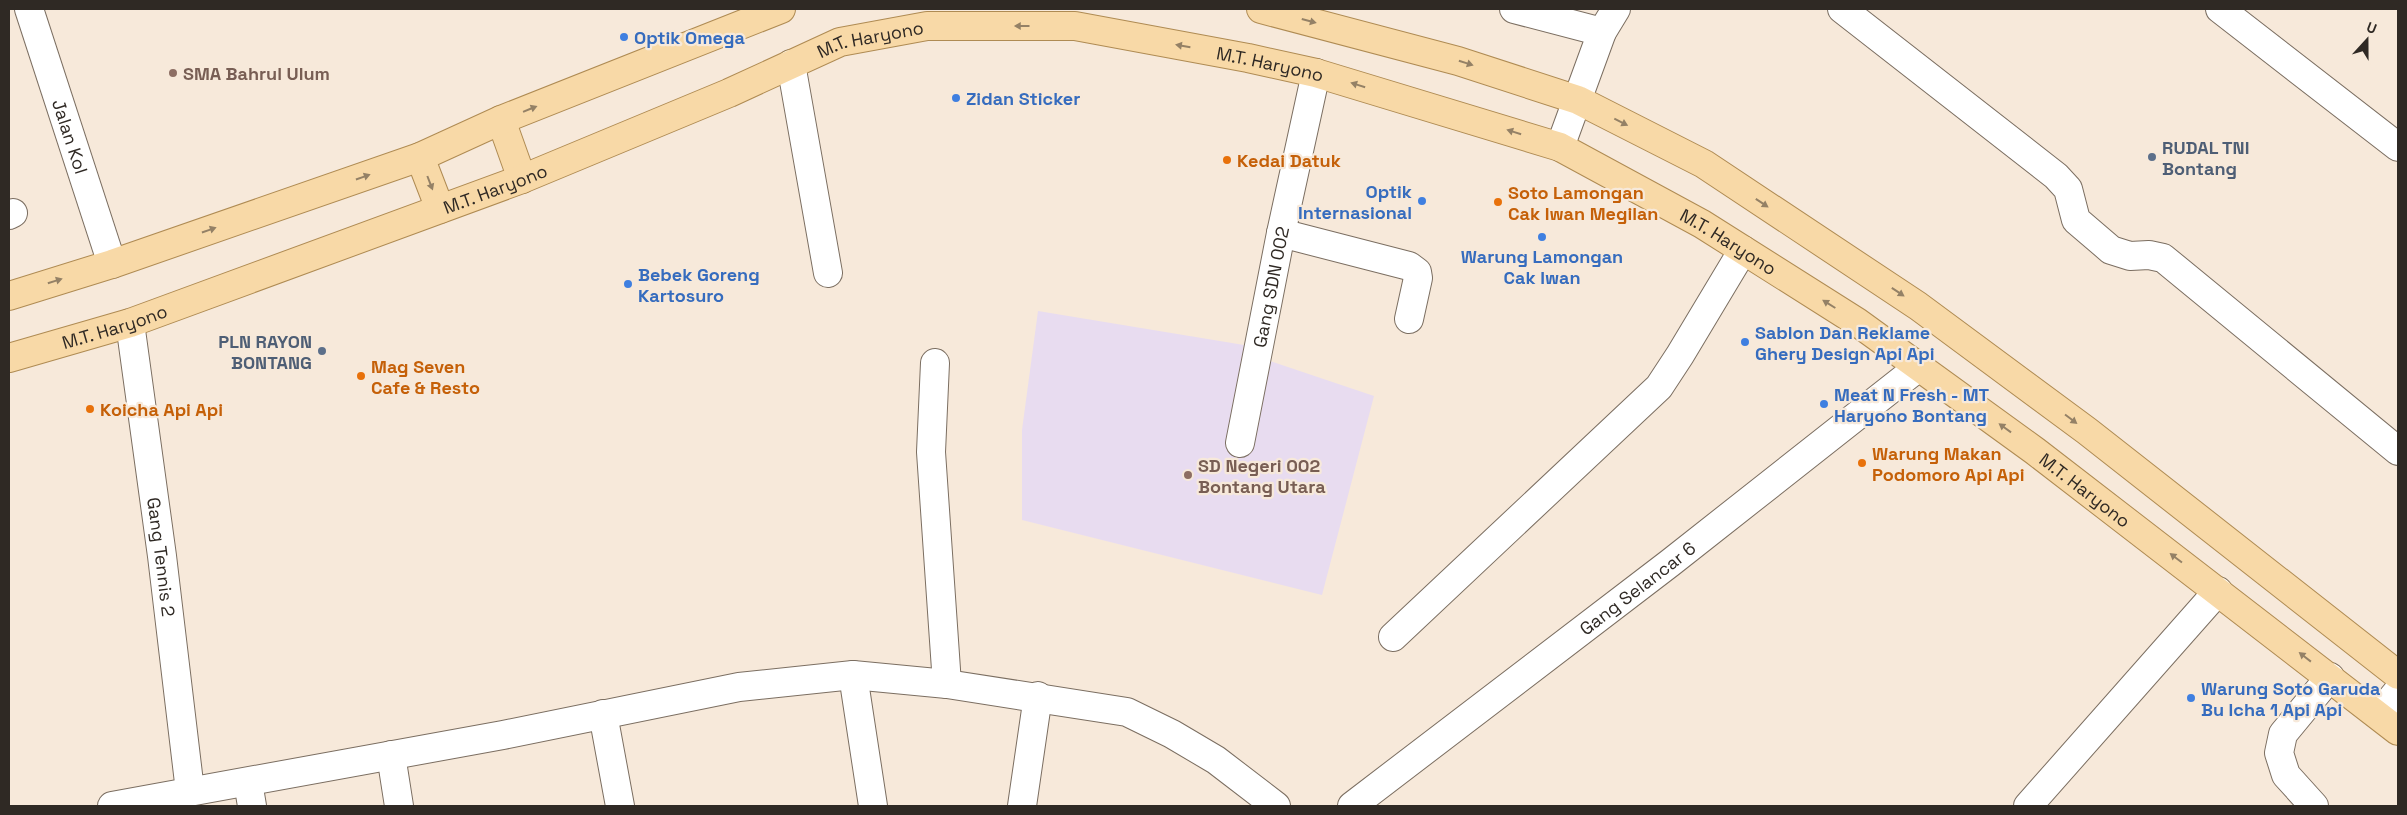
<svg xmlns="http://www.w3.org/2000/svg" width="2407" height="815" viewBox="0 0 2407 815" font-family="'Space Grotesk',sans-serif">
	<rect width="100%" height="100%" fill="#f7e9da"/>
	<path fill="#e8dcf0" d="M1038,311l206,34 -1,7 131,44 -52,199 -300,-75v-90z"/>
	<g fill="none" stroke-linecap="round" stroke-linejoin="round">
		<defs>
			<g id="minor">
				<path id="s1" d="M29,9l83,255"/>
				<path d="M1514,9l88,23"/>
				<path d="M1842,9l214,167 12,13 8,31 35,30 19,6 19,-1 14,3 235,193"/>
				<path d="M2220,9l178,138"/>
				<path d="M791,64l37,209"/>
				<path d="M1560,147l42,-115 14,-23"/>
				<path d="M9,215l4,-2"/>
				<path d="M1281,233l128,33 8,6 1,6 -9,41"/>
				<path id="s2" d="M130,323l32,233 28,235"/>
				<path d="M935,363l-4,89 16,232"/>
				<path id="s3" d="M1240,443l41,-210 35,-160"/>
				<path d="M1393,637l266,-250 21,-32 63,-105"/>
				<path d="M853,675l20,131"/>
				<path d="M603,714l17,92"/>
				<path d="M2379,714l19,-23"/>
				<path d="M391,755l8,51"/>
				<path d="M248,782l4,24"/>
				<path d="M112,806l391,-71 236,-48 114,-12 94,9 180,28 45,22 44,26 60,46"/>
				<path d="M1022,806l16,-110"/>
				<path id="s4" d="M1352,806l318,-243 250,-197"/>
				<path d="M2028,806l190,-215"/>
				<path d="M2314,806l-28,-31 -7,-22 4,-19 47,-57"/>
			</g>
			<g id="major">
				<path d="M1261,9l197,52 120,39 126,64 214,142 169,125 311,244"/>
				<path d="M501,120l21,59"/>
				<path d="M420,157l20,52"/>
				<path d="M9,296l103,-32 308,-107 81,-37 280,-111"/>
				<path id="s5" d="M9,358l121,-35 392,-144 207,-86 111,-51 87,-16h148l173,32 68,15 244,74 142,77 155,98 178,129 363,280"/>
			</g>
		</defs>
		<use href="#minor" stroke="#7b6e61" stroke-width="30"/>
		<use href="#major" stroke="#af8b53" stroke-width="30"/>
		<use href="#minor" stroke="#fff" stroke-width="28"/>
		<use href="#major" stroke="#f8d9a7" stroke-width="28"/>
	</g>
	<defs><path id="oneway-solid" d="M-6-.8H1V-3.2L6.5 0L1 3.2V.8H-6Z" transform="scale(1.25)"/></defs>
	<g fill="#948166">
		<use href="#oneway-solid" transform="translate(1309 21) rotate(15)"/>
		<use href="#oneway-solid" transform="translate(1022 26) rotate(180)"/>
		<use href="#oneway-solid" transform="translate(1183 46) rotate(-170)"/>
		<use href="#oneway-solid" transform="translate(1466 63) rotate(18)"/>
		<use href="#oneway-solid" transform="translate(1358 85) rotate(-163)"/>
		<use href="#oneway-solid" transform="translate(530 109) rotate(-22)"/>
		<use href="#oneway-solid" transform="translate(1621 122) rotate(27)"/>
		<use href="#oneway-solid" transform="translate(1514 132) rotate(-162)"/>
		<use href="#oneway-solid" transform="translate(363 177) rotate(-19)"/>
		<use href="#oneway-solid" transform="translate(430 183) rotate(69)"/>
		<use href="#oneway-solid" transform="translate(1762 203) rotate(34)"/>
		<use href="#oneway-solid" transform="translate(209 230) rotate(-19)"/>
		<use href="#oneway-solid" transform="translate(55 281) rotate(-17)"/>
		<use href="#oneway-solid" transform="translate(1898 292) rotate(34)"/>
		<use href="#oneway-solid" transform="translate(1829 304) rotate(-148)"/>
		<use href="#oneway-solid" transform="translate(2071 419) rotate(37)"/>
		<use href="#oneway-solid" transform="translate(2005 428) rotate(-144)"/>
		<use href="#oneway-solid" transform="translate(2176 558) rotate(-143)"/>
		<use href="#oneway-solid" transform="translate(2305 657) rotate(-142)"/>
	</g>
	<g fill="#3f7fe0" stroke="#f7e9da" stroke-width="2">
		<circle cx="624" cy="37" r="5"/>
		<circle cx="956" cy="98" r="5"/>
		<circle cx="1422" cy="201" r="5"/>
		<circle cx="1542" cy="237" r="5"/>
		<circle cx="628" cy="284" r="5"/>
		<circle cx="1745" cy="342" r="5"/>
		<circle cx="1824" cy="404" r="5"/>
		<circle cx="2191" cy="698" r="5"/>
	</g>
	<g fill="#8d6e63" stroke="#f7e9da" stroke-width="2">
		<circle cx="173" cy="73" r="5"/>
		<circle cx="1188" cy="475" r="5"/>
	</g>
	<g fill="#5c6f8a" stroke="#f7e9da" stroke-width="2">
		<circle cx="2152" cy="157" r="5"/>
		<circle cx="322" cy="351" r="5"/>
	</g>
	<g fill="#e8710a" stroke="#f7e9da" stroke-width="2">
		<circle cx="1227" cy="160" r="5"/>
		<circle cx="1498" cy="202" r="5"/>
		<circle cx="361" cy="376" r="5"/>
		<circle cx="90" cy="409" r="5"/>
		<circle cx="1862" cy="463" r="5"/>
	</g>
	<g text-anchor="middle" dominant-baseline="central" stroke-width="4.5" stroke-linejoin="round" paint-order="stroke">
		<g font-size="18" font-weight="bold" fill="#366cbe" stroke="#f7e9da" text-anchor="start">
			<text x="634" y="37">Optik Omega</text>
			<text x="966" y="98">Zidan Sticker</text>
			<text x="1412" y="191" text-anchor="end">Optik<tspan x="1412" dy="21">Internasional</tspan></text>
			<text x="1542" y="256" text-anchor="middle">Warung Lamongan<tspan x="1542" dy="21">Cak Iwan</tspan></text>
			<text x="638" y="274">Bebek Goreng<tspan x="638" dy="21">Kartosuro</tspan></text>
			<text x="1755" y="332">Sablon Dan Reklame<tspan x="1755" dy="21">Ghery Design Api Api</tspan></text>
			<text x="1834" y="394">Meat N Fresh - MT<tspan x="1834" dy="21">Haryono Bontang</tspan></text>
			<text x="2201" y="688">Warung Soto Garuda<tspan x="2201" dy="21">Bu Icha 1 Api Api</tspan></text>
		</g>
		<g font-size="18" fill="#2f2924" stroke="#f7e9da">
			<text stroke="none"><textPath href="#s5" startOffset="920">M.T. Haryono</textPath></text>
			<text stroke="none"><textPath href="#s5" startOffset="1325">M.T. Haryono</textPath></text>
			<text stroke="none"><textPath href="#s1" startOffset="134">Jalan Kol</textPath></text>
			<text stroke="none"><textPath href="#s5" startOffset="515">M.T. Haryono</textPath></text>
			<text stroke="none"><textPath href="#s5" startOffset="1820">M.T. Haryono</textPath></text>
			<text stroke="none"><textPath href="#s3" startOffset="159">Gang SDN 002</textPath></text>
			<text stroke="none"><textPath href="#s5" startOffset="110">M.T. Haryono</textPath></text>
			<text stroke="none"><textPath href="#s5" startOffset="2255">M.T. Haryono</textPath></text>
			<text stroke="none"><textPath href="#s2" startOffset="236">Gang Tennis 2</textPath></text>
			<text stroke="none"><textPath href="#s4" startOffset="359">Gang Selancar 6</textPath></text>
		</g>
		<g font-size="18" font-weight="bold" fill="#785e54" stroke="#f7e9da" text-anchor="start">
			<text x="183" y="73">SMA Bahrul Ulum</text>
			<text x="1198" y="465">SD Negeri 002<tspan x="1198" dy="21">Bontang Utara</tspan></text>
		</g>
		<g font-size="18" font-weight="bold" fill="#4e5e75" stroke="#f7e9da" text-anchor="start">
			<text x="2162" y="147">RUDAL TNI<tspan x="2162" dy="21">Bontang</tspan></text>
			<text x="312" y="341" text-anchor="end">PLN RAYON<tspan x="312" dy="21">BONTANG</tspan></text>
		</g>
		<g font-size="18" font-weight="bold" fill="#c56008" stroke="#f7e9da" text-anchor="start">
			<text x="1237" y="160">Kedai Datuk</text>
			<text x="1508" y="192">Soto Lamongan<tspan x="1508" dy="21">Cak Iwan Megilan</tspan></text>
			<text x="371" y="366">Mag Seven<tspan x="371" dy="21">Cafe &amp; Resto</tspan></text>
			<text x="100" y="409">Koicha Api Api</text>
			<text x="1872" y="453">Warung Makan<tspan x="1872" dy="21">Podomoro Api Api</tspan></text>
		</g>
	</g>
	<rect width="2407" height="815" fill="none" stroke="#2f2924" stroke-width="20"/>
	<g transform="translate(2367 40) rotate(21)" stroke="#f7e9da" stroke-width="4" paint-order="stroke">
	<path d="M0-4L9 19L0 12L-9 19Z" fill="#2f2924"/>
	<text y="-8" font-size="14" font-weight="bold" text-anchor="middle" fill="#2f2924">U</text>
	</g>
</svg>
